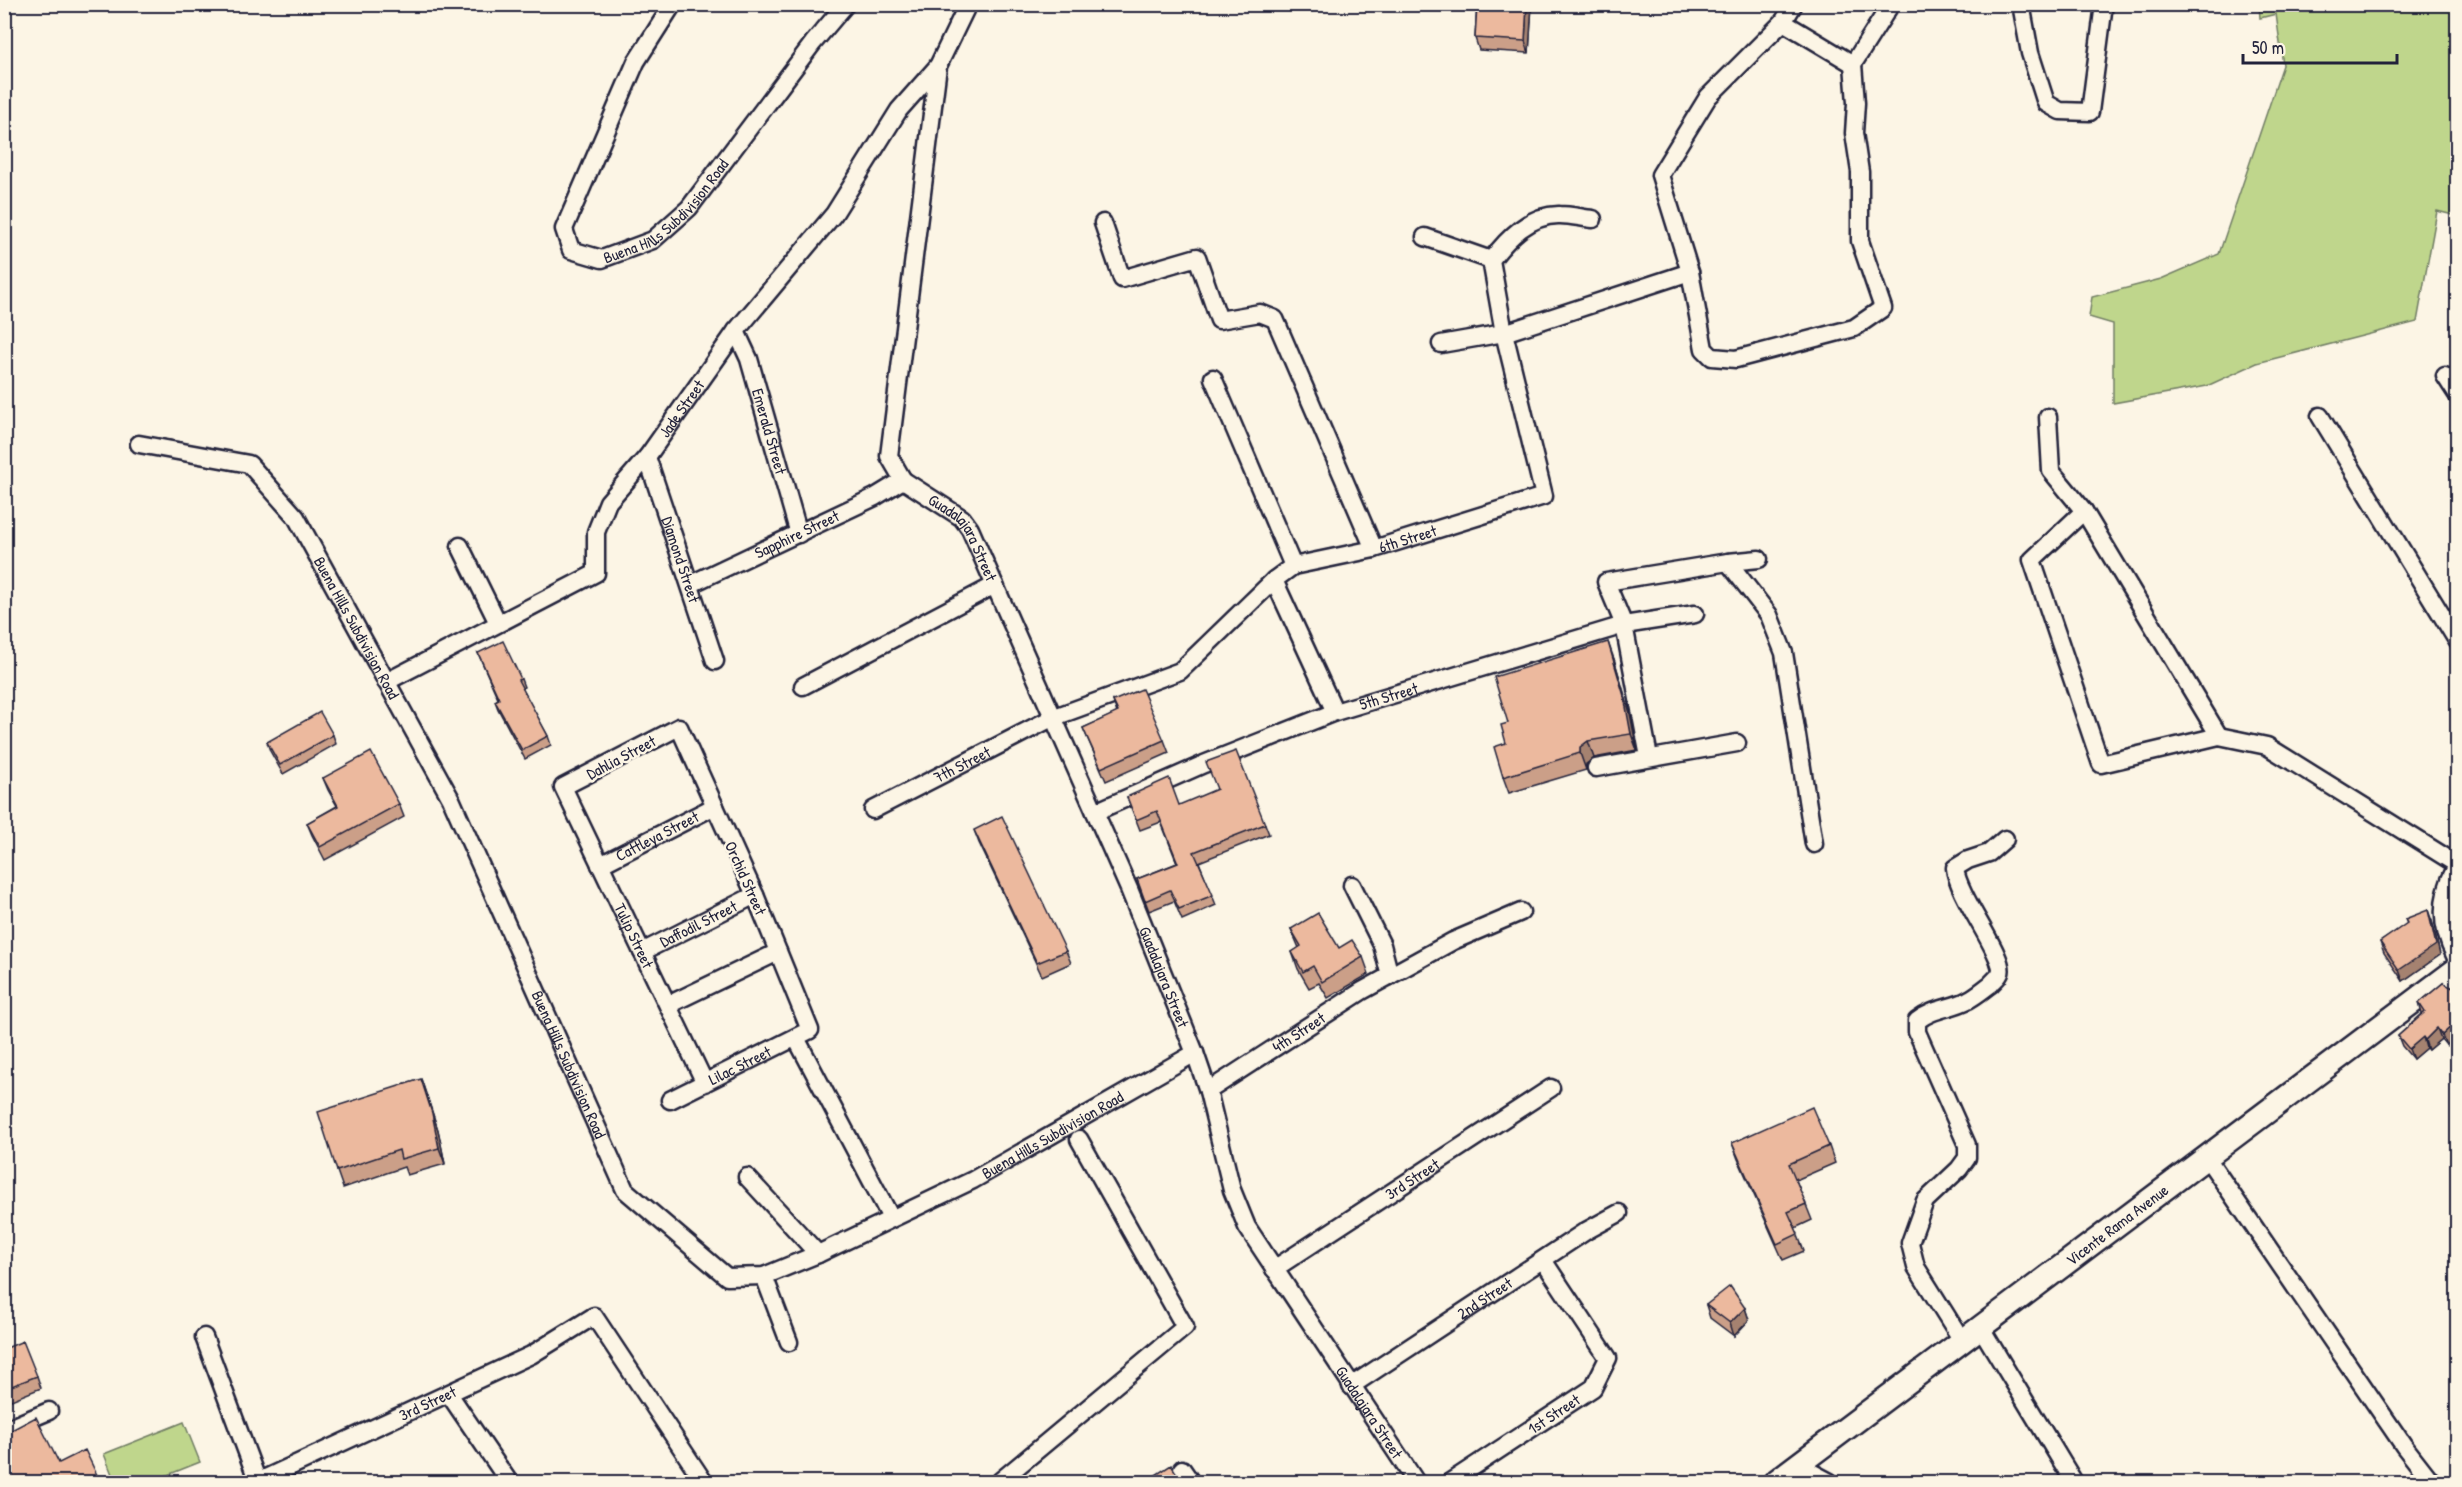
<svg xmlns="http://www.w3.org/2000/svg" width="2462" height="1487" viewBox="0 0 2462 1487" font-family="'Patrick Hand',sans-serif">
	<rect width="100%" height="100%" fill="#fcf5e5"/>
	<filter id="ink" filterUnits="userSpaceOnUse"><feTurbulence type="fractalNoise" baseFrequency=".0167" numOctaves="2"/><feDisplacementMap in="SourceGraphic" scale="12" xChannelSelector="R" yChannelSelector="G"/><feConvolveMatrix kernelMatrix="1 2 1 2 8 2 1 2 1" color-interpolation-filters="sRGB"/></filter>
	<g filter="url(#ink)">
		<path fill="#bfd68c" stroke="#707c64" stroke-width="1.5" d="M2259,5h198v211l-20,-5 -20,111 -160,41 -50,23 -94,17v-79l-24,-7 3,-20 69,-18 58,-25 64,-189 -7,-51 -16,4z
			M184,1422l16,40 -50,20h-35l-11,-28z"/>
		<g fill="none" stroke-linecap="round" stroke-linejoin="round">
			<defs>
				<g id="minor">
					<path id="s1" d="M673,4l-37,58 -72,167 7,21 31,9 51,-19 36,-32 124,-165 33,-39"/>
					<path d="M1794,4l-11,18 -75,75 -48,78 30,97 14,77 8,8 24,2 118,-31 29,-20 -23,-67v-69l-6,-39 2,-30 -3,-39 38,-60"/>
					<path d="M2021,4l9,49 16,50 14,8 30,1 14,-108"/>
					<path d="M1783,22l70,42"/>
					<path d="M1103,223l19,56 75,-22 22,63 41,-7 15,6 99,230"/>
					<path d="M1425,237l66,23"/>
					<path id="s2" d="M736,331l13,28 50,175"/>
					<path d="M1441,344l63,-11 186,-61"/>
					<path d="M2445,376l13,20"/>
					<path d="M1213,378l80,188"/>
					<path d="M2320,416l138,226"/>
					<path d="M2048,417l3,54 33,40 135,225"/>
					<path id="s3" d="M139,444l110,20 47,53 155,282 174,391 102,87 37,-1 54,-22 155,-74 222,-127"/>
					<path id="s4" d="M647,457l68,204"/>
					<path id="s5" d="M903,480l59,38 8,11 159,360 66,164 13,38 24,99 15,37 169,255"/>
					<path d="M903,480l-14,-24 49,-390 30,-62"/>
					<path d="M2084,511l-52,49 69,204 118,-28 48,10 191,119"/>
					<path d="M460,546l38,77"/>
					<path d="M1728,562l41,53 15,38 30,191"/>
					<path d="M1274,580l61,132"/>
					<path id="s6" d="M691,584l184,-87 28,-17"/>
					<path id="s7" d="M386,682l210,-109v-41l12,-30 39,-45 89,-126 98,-117 65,-104 39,-44"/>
					<path d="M803,686l192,-101"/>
					<path d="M1649,757l-25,-132 -18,-43 122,-20 31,-3"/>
					<path d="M1596,768l141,-25"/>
					<path id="s8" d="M873,810l179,-92 128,-47 94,-91 19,-14 81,-17 170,-53 -40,-163 -13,-73c16,-21 39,-46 69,-45 11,0 22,3 33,4"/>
					<path id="s9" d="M1095,812l109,-48 131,-52 289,-87 71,-11"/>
					<path id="s10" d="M600,865l115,-59"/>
					<path d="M1352,885l30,60 8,31"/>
					<path id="s11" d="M642,952l113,-57"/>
					<path d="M668,1005l110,-53"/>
					<path d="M796,1038l95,180"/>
					<path id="s12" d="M1208,1091l154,-100 91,-50 68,-29"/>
					<path id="s13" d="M670,1100l140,-70 -55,-135 -76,-168 -116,60 142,296"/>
					<path d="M2207,1158l197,288 28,36"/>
					<path d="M747,1177l71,77"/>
					<path id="s14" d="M1274,1269l277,-181"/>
					<path d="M764,1276l25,66"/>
					<path d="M1981,1328l93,154"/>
					<path d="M204,1337l54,145"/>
					<path d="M1963,1342l-47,-75 -6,-24 15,-42 34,-32 8,-11v-13l-50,-113v-11c16,-13 34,-12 51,-21 8,-4 16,-11 23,-16 2,-3 8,-7 9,-11 7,-14 -43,-78 -45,-105l13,-8 21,-7 16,-14"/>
					<path id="s15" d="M1351,1386l235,-155 33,-18"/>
					<path d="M449,1394l60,88"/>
					<path d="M4,1430l45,-19"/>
					<path d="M1798,1465l32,17"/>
					<path d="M1182,1469l9,13"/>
					<path id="s16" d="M257,1482l274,-127 63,-39 110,166"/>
					<path d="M999,1482l186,-155 -106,-188"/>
					<path id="s17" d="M1450,1482l143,-94 15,-30 -65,-98"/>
				</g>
				<g id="secondary">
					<path d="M2458,870c-15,28 -15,56 0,85"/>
					<path id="s18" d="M1775,1482l683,-514"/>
				</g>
			</defs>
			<use href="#minor" stroke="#22223b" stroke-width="21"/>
			<use href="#secondary" stroke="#22223b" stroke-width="27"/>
			<use href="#minor" stroke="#fcf5e5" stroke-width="16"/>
			<use href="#secondary" stroke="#fcf5e5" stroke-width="22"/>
		</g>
		<path fill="#cb9f88" stroke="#22223b" stroke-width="1.5" d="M1477,4h55l-3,49 -50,-3 -4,-12z
			M478,653l43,26 3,8 -2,1 26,48 3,9 -26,14 -27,-50 -3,-8 3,-2z
			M1614,659l16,54 7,37 -43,8 -8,6v6l-77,23 -6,-16 5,-54z
			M1113,701l51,39 5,13 -63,28 -23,-53 34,-15z
			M333,735l3,9 -53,30 -13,-23 -3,-9z
			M323,778l76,26 5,13 -79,43 -13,-25 -5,-12 30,-17 -9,-16z
			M1127,797l52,8 86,19 4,10 -70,28 17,43 -34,15 -8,-19 -25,10 -12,-32 40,-16 -16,-41 -21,8z
			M974,830l92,121 5,12 -29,13 -63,-133z
			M2405,919l27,2 8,34 -37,26 -19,-28 -4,-11 27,-18z
			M1291,929l72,28 6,17 -41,24 -9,-15 -10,5 -11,-19 -6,-17 7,-4z
			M2443,983l3,62 -5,-6 -13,11 -2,-2 -13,11 -11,-13 -4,-10 24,-22 -3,-11z
			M427,1096l11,34 7,34 -38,11 -3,-8 -61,21 -6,-17z
			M1732,1143l97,3 6,17 -39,17 16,40 -17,8 9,23 -21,9 -45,-101z
			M1706,1305l39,3 4,12 -15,16 -24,-18z
			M4,1349l33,27 4,12 -37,15z
			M59,1463l40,16 1,3h-96z"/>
		<path fill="#a5826f" stroke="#22223b" stroke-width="1.5" d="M1527,4h5l-3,49 -4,-12z
			M1608,642l6,17 16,54 7,37 -6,-16z
			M1588,741l6,17 -8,6v6l-6,-17v-6z
			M2428,910l4,11 8,34 -37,26 -4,-11z
			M2457,1021v14l-11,10 -4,-10z
			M2437,1028l4,11 -13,11 -3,-10z
			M2423,1037l3,11 -13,11 -4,-10z
			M421,1079l17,51 7,34 -6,-16z
			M1745,1308l4,12 -15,16 -4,-13z"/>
		<path fill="#ecb99e" stroke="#22223b" stroke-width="1.5" d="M1477,4h50l-2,37 -50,-3z
			M503,641l18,38 -3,1 30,56 -26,14 -27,-49 4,-2 -21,-46z
			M1608,642l16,54 7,38 -43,7 -8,6v6l-77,24 -9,-30 12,-4 -5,-18 7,-2 -14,-46z
			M1142,689l22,51 -63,28 -18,-40 35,-16 -5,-11z
			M320,712l13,23 -53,30 -13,-23z
			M1236,751l29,73 -71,28 19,43 -34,14 -9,-19 -25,11 -8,-22 41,-16 -21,-52 -21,9 -9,-23 42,-19 10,27 38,-16 -11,-27z
			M371,752l28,52 -79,43 -13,-24 31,-17 -15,-28z
			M1002,816l64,135 -29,12 -63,-133z
			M2428,910l8,35 -37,25 -19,-28 27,-19 -2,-4z
			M1318,913l21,35 13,-8 11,17 -41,25 -9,-16 -10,6 -11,-20 9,-6 -10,-17z
			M2443,983l14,7v31l-15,14 -5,-7 -12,12 -2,-3 -14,12 -11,-13 27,-24 -6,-9z
			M421,1079l11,34 7,35 -38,11 -2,-9 -62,21 -19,-59z
			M1812,1107l17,39 -40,18 17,40 -18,8 10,22 -21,10 -45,-101z
			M1730,1286l15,22 -15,15 -24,-18z
			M23,1341l14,35 -33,13v-40z
			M36,1417l23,46 26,-13 14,29 -8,3h-87v-48z
			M1171,1465l6,9 7,3 3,5h-42z"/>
	</g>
	<g text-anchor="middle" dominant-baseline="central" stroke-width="5" stroke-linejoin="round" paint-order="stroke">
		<g font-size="16" fill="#22223b" stroke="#fcf5e5">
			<text stroke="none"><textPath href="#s1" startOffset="387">Buena Hills Subdivision Road</textPath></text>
			<text stroke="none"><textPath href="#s7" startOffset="429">Jade Street</textPath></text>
			<text stroke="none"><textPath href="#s2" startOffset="106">Emerald Street</textPath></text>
			<text stroke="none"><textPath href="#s6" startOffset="117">Sapphire Street</textPath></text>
			<text stroke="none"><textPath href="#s8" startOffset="610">6th Street</textPath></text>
			<text stroke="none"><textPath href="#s5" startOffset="86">Guadalajara Street</textPath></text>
			<text stroke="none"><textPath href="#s4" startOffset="108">Diamond Street</textPath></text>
			<text stroke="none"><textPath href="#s3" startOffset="309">Buena Hills Subdivision Road</textPath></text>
			<text stroke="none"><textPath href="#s9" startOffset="316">5th Street</textPath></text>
			<text transform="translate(621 757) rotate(-28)">Dahlia Street</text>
			<text stroke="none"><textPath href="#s8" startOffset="100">7th Street</textPath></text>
			<text stroke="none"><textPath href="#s10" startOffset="64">Cattleya Street</textPath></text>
			<text transform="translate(746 878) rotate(66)">Orchid Street</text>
			<text stroke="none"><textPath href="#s11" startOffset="63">Daffodil Street</textPath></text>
			<text stroke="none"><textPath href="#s13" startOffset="782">Tulip Street</textPath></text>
			<text stroke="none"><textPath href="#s5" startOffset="572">Guadalajara Street</textPath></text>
			<text stroke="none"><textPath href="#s12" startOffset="108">4th Street</textPath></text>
			<text stroke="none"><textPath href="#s3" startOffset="795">Buena Hills Subdivision Road</textPath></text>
			<text stroke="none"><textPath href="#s13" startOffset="78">Lilac Street</textPath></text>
			<text stroke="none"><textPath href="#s3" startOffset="1425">Buena Hills Subdivision Road</textPath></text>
			<text stroke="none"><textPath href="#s14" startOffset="165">3rd Street</textPath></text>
			<text stroke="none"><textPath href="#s18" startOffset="428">Vicente Rama Avenue</textPath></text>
			<text stroke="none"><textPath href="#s15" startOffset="160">2nd Street</textPath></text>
			<text stroke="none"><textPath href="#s16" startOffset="188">3rd Street</textPath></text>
			<text stroke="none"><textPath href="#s5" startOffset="1058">Guadalajara Street</textPath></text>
			<text stroke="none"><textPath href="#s17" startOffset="124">1st Street</textPath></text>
		</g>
	</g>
	<rect width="2462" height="1487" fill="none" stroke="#fcf5e5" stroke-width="24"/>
	<rect x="12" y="12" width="2438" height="1463" fill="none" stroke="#22223b" stroke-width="2" filter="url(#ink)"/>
	<path d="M2243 54v9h154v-9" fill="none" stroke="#22223b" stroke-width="3"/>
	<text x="2252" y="54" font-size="18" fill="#22223b" stroke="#fcf5e5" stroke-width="4.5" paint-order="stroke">50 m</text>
</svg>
